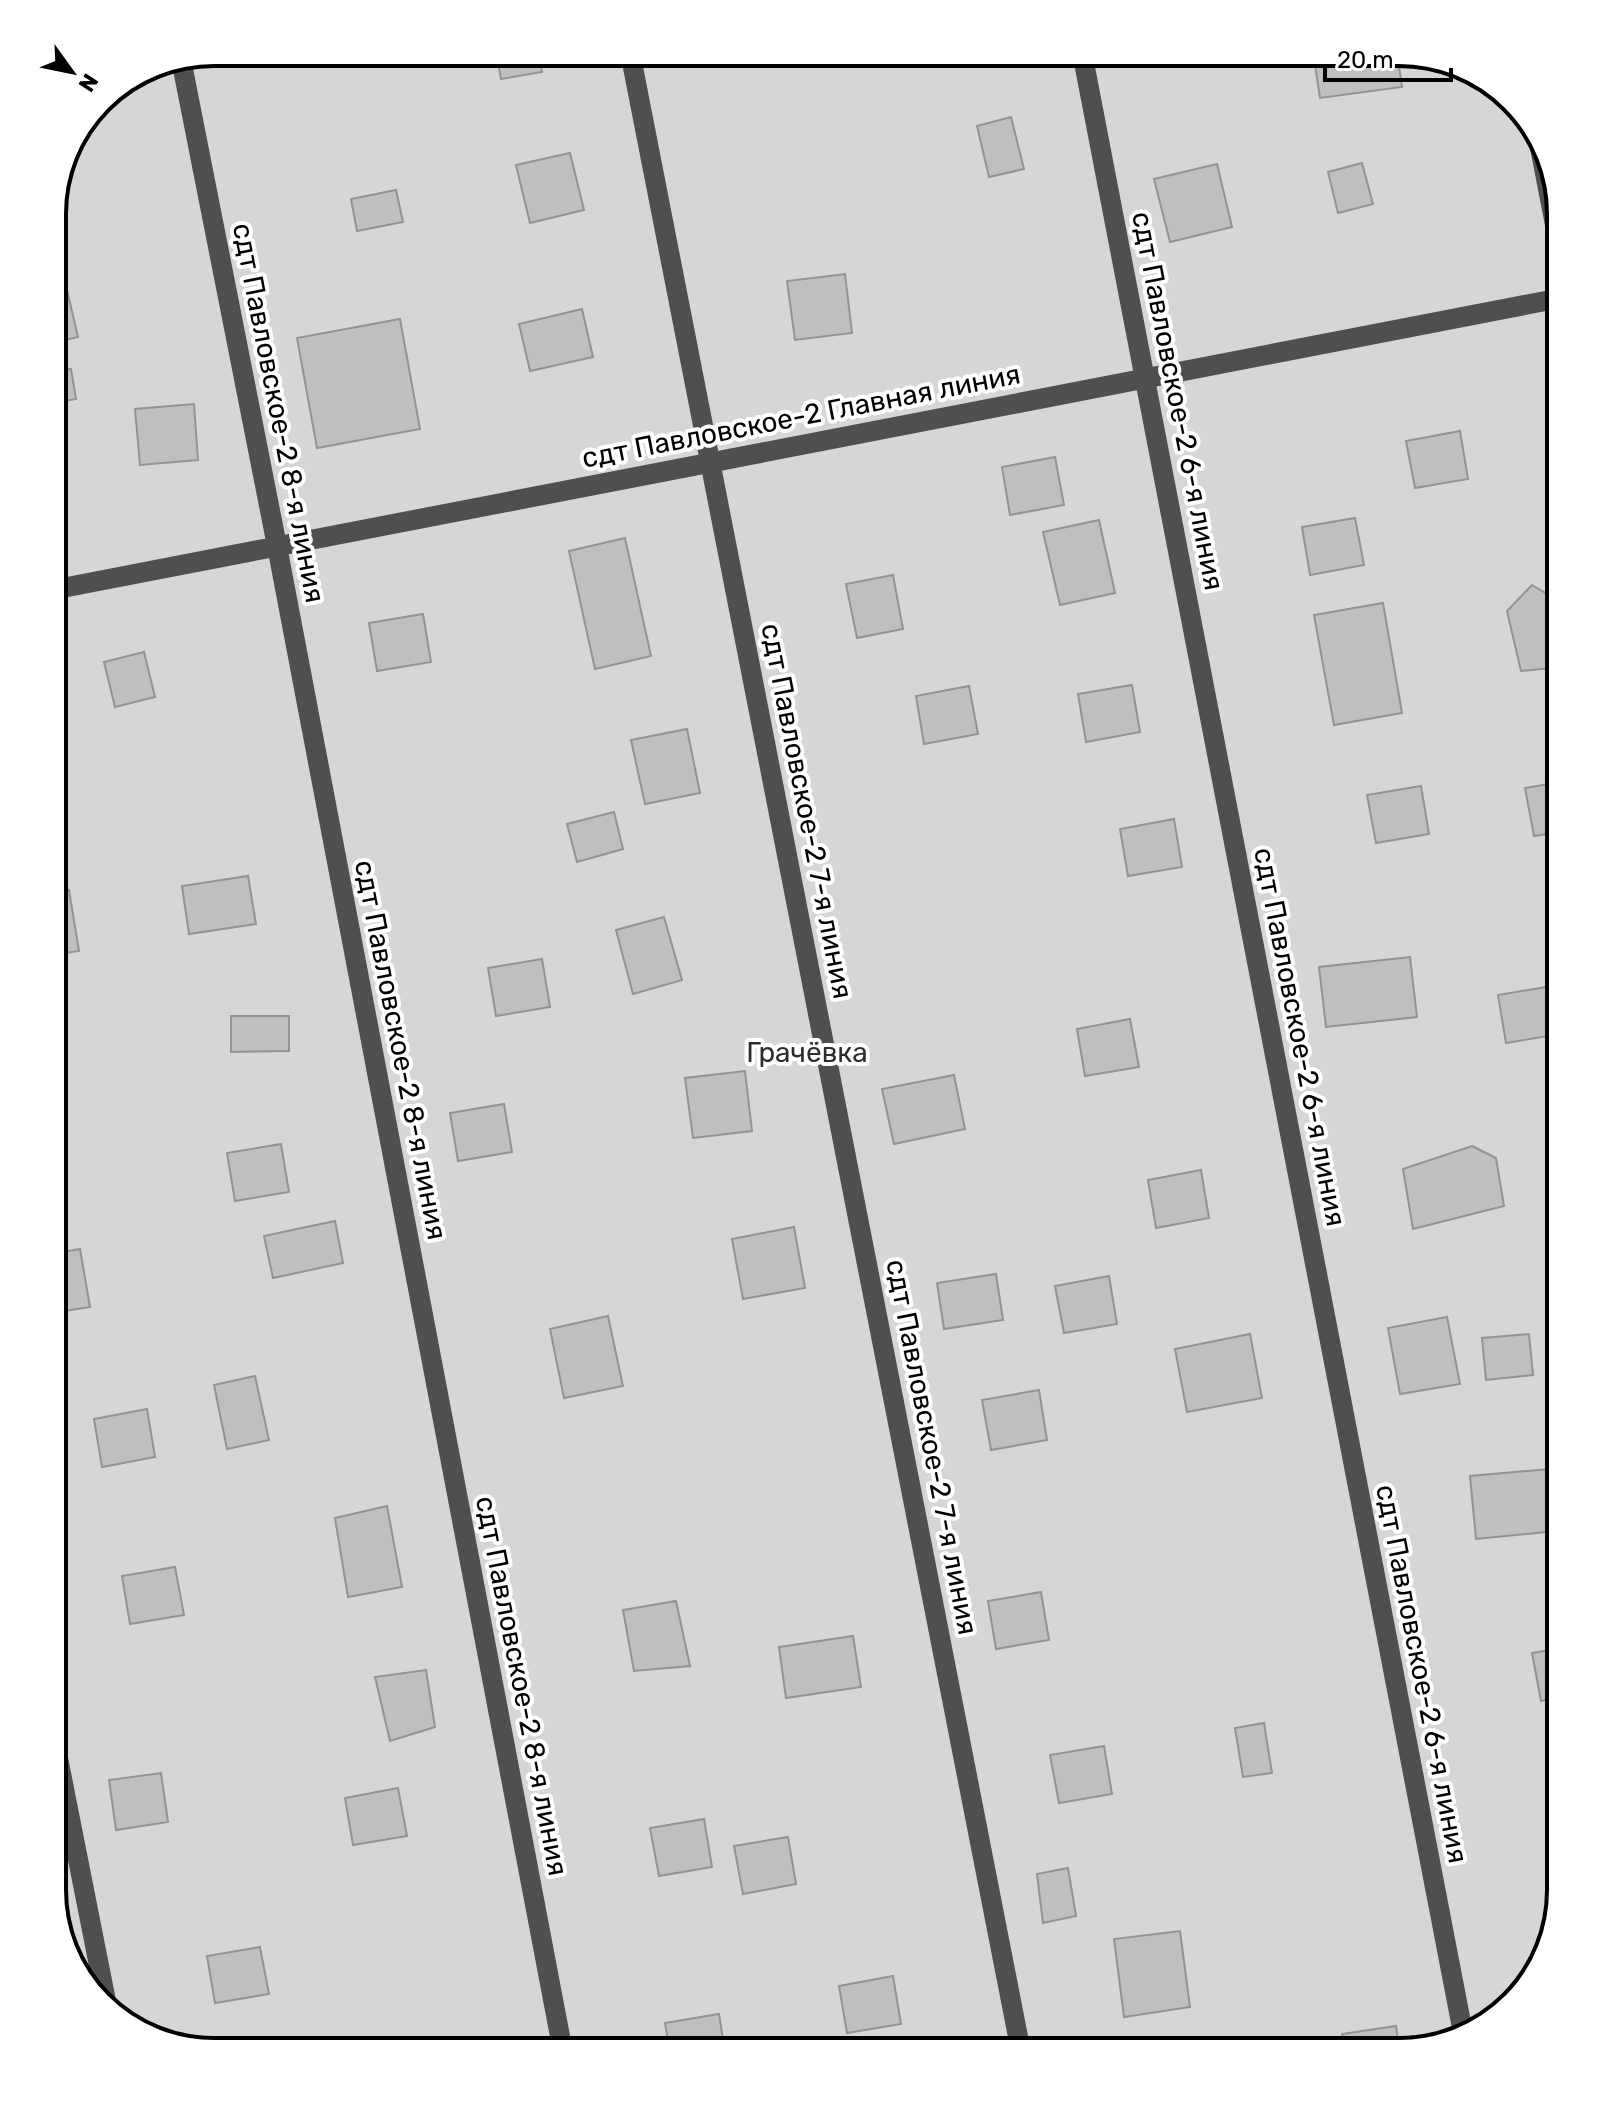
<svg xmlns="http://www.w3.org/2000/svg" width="1613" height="2104" viewBox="0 0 1613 2104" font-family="Rubik,sans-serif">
	<rect width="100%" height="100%" fill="#fff"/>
	<path fill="#d6d6d6" d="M214,52h1195l71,21 54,51 27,90v1676l-21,81 -51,54 -90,27h-1185l-81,-21 -54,-51 -27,-90v-1687l17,-61 38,-49 45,-29z"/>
	<path fill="#bfbfbf" stroke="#939393" stroke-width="2" d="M496,52h43l3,20 -41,7z
		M696,52h46v2l-44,9z
		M1218,52h56l-53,12z
		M1313,52h84l5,35 -82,11z
		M1011,117l13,52 -35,8 -12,-51z
		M570,153l14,57 -54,13 -14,-58z
		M1362,163l11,41 -35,9 -10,-41z
		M1217,164l15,63 -62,15 -16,-63z
		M396,190l7,32 -46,9 -6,-32z
		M845,274l7,59 -57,7 -8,-59z
		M67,290l11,47 -26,6v-49z
		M582,309l11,48 -63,14 -11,-47z
		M400,319l20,110 -103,19 -20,-110z
		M71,369l5,30 -24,4v-31z
		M194,404l4,56 -58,5 -5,-56z
		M1460,431l8,48 -53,9 -9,-47z
		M1055,457l9,48 -54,10 -8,-48z
		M1355,518l9,47 -54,10 -8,-48z
		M1099,520l16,73 -55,12 -17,-73z
		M625,538l26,118 -56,13 -26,-118z
		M893,575l10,54 -46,9 -11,-54z
		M1532,585l29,17v65l-40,4 -14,-60z
		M1383,603l19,110 -68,12 -20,-110z
		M423,614l8,48 -54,9 -8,-48z
		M144,652l11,45 -40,10 -11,-45z
		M1132,685l8,47 -54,10 -8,-48z
		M969,686l9,48 -54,10 -8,-48z
		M687,729l13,64 -55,11 -14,-64z
		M1561,782v50l-27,4 -9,-48z
		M1421,786l8,48 -53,9 -9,-48z
		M614,812l9,37 -46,13 -10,-38z
		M1174,819l8,48 -54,9 -8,-47z
		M248,876l8,48 -67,10 -7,-48z
		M69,890l10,61 -27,4v-62z
		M664,917l18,63 -49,14 -17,-64z
		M1410,957l7,60 -91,10 -7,-60z
		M542,959l8,48 -54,9 -8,-48z
		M1552,986l8,48 -54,9 -8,-48z
		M231,1016h58v35l-58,1z
		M1130,1019l9,48 -54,9 -8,-47z
		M745,1071l7,60 -59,7 -8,-60z
		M954,1075l11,54 -71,15 -12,-55z
		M504,1104l8,48 -54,9 -8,-48z
		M55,1123l8,48 -11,2v-49z
		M281,1144l8,48 -54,9 -8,-48z
		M1472,1146l24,12 8,48 -91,23 -10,-60z
		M1201,1170l8,48 -53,10 -8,-48z
		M335,1221l8,42 -70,15 -9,-42z
		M794,1227l11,61 -62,11 -11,-60z
		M80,1249l10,58 -38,6v-59z
		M996,1274l7,46 -59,9 -7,-46z
		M1109,1276l8,48 -53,9 -9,-47z
		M608,1316l15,70 -59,12 -14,-69z
		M1447,1317l13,67 -60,10 -12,-66z
		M1250,1334l12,64 -75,14 -12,-63z
		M1529,1334l4,41 -47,5 -4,-42z
		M255,1376l14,64 -42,9 -13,-64z
		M1039,1390l8,50 -56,10 -9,-50z
		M147,1409l8,48 -53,10 -8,-48z
		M1550,1469l6,62 -80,8 -6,-63z
		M387,1506l15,81 -54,10 -13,-79z
		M175,1567l9,48 -54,9 -8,-48z
		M1041,1592l8,48 -53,9 -8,-48z
		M676,1601l14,65 -56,5 -11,-61z
		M853,1636l8,51 -75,11 -7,-51z
		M1561,1648v49l-20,4 -9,-48z
		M426,1670l9,57 -45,14 -15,-64z
		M1264,1723l8,50 -29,4 -8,-49z
		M1104,1746l8,48 -53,9 -9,-48z
		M161,1773l7,49 -52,8 -7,-50z
		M398,1788l9,48 -54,9 -8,-47z
		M704,1819l8,48 -53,9 -9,-48z
		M788,1837l8,47 -53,10 -9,-48z
		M1068,1868l8,48 -33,7 -6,-49z
		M1180,1931l10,76 -66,10 -10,-78z
		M260,1947l9,47 -54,9 -8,-47z
		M893,1976l8,48 -54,9 -8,-47z
		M719,2014l6,38h-55l-5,-29z
		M1396,2026l4,26h-55l-3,-18z
		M1179,2041h28l6,11h-58z
		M412,2042l2,10h-55v-1z"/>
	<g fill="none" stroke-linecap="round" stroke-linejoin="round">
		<path stroke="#4f4f4f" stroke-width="20" d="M630,52l391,2000
			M1082,52l381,1981
			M181,59l96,487 286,1506
			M1539,142l22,114
			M52,590l1509,-292
			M52,1728l55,278"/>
	</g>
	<g text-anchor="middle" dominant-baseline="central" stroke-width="8" stroke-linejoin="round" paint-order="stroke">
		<g font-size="28" fill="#000" stroke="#fff">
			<text transform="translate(1178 401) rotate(79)">сдт Павловское-2 6-я линия</text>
			<text transform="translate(279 413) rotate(79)">сдт Павловское-2 8-я линия</text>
			<text transform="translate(801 416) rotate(-11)">сдт Павловское-2 Главная линия</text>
			<text transform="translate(807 811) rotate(79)">сдт Павловское-2 7-я линия</text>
			<text transform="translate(1300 1037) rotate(79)">сдт Павловское-2 6-я линия</text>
			<text transform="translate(401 1050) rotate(79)">сдт Павловское-2 8-я линия</text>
			<text transform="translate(932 1447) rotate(79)">сдт Павловское-2 7-я линия</text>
			<text transform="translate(1422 1674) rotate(79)">сдт Павловское-2 6-я линия</text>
			<text transform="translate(522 1686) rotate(79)">сдт Павловское-2 8-я линия</text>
		</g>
		<g font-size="28" fill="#2d2d2d" stroke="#fff">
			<text x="807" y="1052">Грачёвка</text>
		</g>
	</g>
	<path d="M0 0H1613V2104H0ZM214 66H1399A148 148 0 0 1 1547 214V1890A148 148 0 0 1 1399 2038H214A148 148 0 0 1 66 1890V214A148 148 0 0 1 214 66Z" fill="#fff" fill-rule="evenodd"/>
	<path fill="none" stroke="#000" stroke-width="4" d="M214 66H1399A148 148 0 0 1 1547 214V1890A148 148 0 0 1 1399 2038H214A148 148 0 0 1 66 1890V214A148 148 0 0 1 214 66Z"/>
	<g transform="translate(72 72) rotate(123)" stroke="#ffffff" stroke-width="6" paint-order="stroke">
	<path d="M0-6L14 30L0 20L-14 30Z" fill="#000000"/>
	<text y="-12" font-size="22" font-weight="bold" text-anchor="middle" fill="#000000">N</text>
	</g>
	<path d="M1325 68v12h126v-12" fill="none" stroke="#000000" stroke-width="4"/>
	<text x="1337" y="68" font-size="24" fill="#000000" stroke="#ffffff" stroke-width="6" paint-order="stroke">20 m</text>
</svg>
